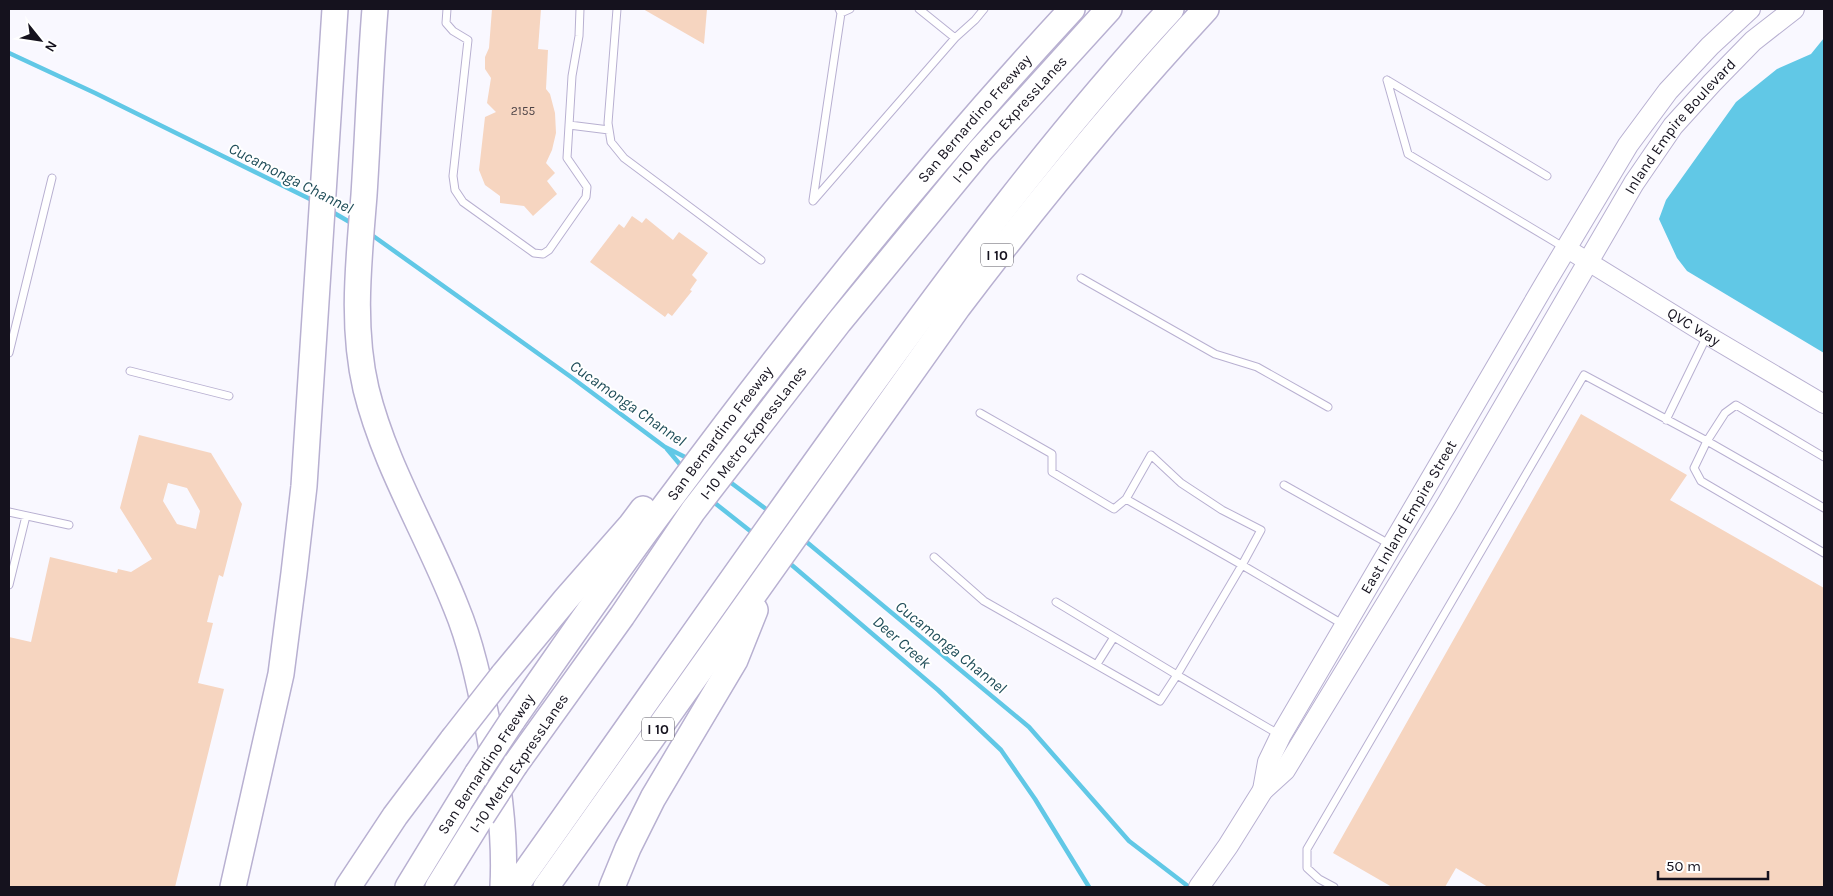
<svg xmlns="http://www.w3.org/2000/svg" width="1833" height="896" viewBox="0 0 1833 896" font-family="Karla,sans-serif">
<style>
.water{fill:#61c8e6}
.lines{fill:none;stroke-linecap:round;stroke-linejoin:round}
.stream{stroke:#61c8e6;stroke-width:4.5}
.building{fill:#f6d5c0;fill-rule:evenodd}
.service-casing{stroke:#b8b0d1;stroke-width:9}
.tertiary-casing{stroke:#b8b0d1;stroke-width:20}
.secondary-casing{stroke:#b8b0d1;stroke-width:22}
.motorway-casing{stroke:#b8b0d1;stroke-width:28}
.service{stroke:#fff;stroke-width:7}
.tertiary{stroke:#fff;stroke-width:18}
.secondary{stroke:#fff;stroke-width:20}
.motorway{stroke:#fff;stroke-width:25}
.motorway-bridge-casing{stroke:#b8b0d1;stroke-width:28;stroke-linecap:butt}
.motorway-bridge{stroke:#fff;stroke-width:25}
.labels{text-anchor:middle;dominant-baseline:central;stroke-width:4;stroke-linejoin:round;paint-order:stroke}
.number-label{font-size:12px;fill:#4d4346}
.shield{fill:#fff;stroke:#5b5962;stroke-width:1}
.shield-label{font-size:14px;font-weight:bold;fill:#15121e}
.street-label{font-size:15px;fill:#15121e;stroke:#fff}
.water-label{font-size:16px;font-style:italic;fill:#1f4d59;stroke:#fff}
</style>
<rect width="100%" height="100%" fill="#f9f8ff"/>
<!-- water -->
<path class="water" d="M1824 38V353L1687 271 1677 258 1659 219 1666 200 1736 102 1777 69 1811 54Z"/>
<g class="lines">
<!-- stream -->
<path class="stream" d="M9 53 95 93 314 201
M329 210 353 224
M369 233 571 377 665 447 691 460
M667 449 683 468
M726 479 770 512
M711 500 754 534
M803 539 1029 727 1129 841 1189 887
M787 561 938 690 1001 750 1035 799 1089 887"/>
</g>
<!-- building -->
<path class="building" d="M492 9H541L538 49 548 50 546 89 550 94 555 113 556 133 552 150 546 163 555 173 547 181 557 194 533 216 524 206 500 203V196L485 185 479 170 485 117 496 112 487 103 491 78 485 69V57L489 48Z
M643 9H707L704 44Z
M632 216 642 223 646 218 673 240 679 232 708 253 692 275 697 280 690 290 692 291 672 316 668 313 665 317 590 262 619 224 624 228Z
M1581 414 1687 475 1670 500 1824 588V887H1488L1456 868 1445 887H1392L1333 853Z
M139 435 211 453 242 504 223 577 219 575 207 622 213 623 198 683 224 689 175 887H9V637L31 642 50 557 117 573 118 569 131 572 152 559 120 508ZM168 483 187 488 200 511 196 529 177 524 163 501Z"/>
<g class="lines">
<defs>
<path id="service" d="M447 9 446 23 453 31 468 40 453 176 455 190 463 202 534 253 543 254 549 250 586 197 587 187 567 158 572 76 579 36 580 9
M617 9 608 123 611 142 624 158 761 260
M839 9 841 13 850 9
M919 9 955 38
M1387 80 1408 154 1565 248
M1387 80 1547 176
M569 125 609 130
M813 200 841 13
M813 201 955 38 975 20 984 9
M1081 278 1215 354 1257 367 1328 407
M9 353 52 178
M130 371 229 396
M980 413 1052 454V472L1114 509 1126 499 1151 455 1181 483 1222 510 1261 530 1242 565 1126 499
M1666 420 1707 336
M1284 485 1391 545
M1824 508 1707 441 1694 468 1701 481 1824 553
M9 512 69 525
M934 557 984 601 1160 701 1177 675 1056 602
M9 585 26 516
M1097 664 1114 637
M1280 735 1177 675 1242 565 1344 625
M1334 887 1319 879 1307 868V849L1584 375 1707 441 1725 413 1736 405 1824 457"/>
<g id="tertiary">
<path id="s1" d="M1566 248 1707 335 1824 404"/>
</g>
<g id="secondary">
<path id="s2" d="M1263 790 1268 762 1281 735 1546 282 1628 145 1668 91 1710 46 1750 9"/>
<path id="s3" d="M1199 887 1228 846 1263 790 1285 770 1447 504 1634 183 1673 126 1712 83 1753 41 1794 9"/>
</g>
<g id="motorway">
<path d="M375 9C370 71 368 133 364 195 359 259 351 325 366 389 385 466 427 533 456 607 471 643 479 682 487 721 497 776 506 831 503 887"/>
<path d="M503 675 566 599 631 525 643 509"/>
<path id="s4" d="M512 721C566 644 619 566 676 491 800 324 931 161 1072 9"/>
<path id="s5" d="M515 765 622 616 693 511 839 322 979 152 1109 9"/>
<path d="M233 887 281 674 294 573 304 486 335 9"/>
<path d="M348 887 395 816 453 739"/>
<path d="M408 887 477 774"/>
<path d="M438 887 482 816"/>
<path d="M515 887C629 727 741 565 856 406 955 269 1057 133 1171 9"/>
<path d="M546 887 958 307C1036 204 1118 104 1206 9"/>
<path d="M612 887 628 848 653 798 735 660 755 610"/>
</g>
</defs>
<!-- service casing -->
<use href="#service" class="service-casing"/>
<!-- tertiary casing -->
<use href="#tertiary" class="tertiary-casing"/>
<!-- secondary casing -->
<use href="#secondary" class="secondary-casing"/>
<!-- motorway casing -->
<use href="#motorway" class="motorway-casing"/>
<!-- service -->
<use href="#service" class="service"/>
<!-- tertiary -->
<use href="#tertiary" class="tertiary"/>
<!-- secondary -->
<use href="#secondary" class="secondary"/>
<!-- motorway -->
<use href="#motorway" class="motorway"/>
<defs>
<path id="motorway-bridge" d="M453 739 503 675
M477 774 512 721
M482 816 515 765"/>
</defs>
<!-- motorway-bridge casing -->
<use href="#motorway-bridge" class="motorway-bridge-casing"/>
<!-- motorway-bridge -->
<use href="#motorway-bridge" class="motorway-bridge"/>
</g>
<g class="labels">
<!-- number labels -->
<g class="number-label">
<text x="523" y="111">2155</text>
</g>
<!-- shield labels -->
<g class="shield">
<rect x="981" y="243.5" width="32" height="23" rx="4"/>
<rect x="642" y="717.5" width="32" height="23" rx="4"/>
</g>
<g class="shield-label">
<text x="997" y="255">I 10</text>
<text x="658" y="729">I 10</text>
</g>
<!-- street labels -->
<g class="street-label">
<text stroke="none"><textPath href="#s4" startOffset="760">San Bernardino Freeway</textPath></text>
<text stroke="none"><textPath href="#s5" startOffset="814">I-10 Metro ExpressLanes</textPath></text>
<text stroke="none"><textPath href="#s3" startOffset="902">Inland Empire Boulevard</textPath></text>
<text stroke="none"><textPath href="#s1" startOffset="150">QVC Way</textPath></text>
<text stroke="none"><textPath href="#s4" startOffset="355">San Bernardino Freeway</textPath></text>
<text stroke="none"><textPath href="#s5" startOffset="409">I-10 Metro ExpressLanes</textPath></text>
<text stroke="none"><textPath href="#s2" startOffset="311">East Inland Empire Street</textPath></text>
<text transform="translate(519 763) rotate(-56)">I-10 Metro ExpressLanes</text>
<text transform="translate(486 764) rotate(-57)">San Bernardino Freeway</text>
</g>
<!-- water labels -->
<g class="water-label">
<text transform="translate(291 178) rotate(27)">Cucamonga Channel</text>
<text transform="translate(628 403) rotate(35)">Cucamonga Channel</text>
<text transform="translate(902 642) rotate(41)">Deer Creek</text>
<text transform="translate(951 647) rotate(39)">Cucamonga Channel</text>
</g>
</g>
<!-- border -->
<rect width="1833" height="896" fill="none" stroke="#15121e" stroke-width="20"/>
<!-- north arrow -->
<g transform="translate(40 40) rotate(120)" stroke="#ffffff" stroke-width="4" paint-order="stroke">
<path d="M0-4L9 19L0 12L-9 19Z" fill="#15121e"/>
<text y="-8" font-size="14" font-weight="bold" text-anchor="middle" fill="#15121e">N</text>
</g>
<!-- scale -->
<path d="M1658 871v8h110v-8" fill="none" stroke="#15121e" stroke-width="2.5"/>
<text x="1666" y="871" font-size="15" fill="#15121e" stroke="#ffffff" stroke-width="4" paint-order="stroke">50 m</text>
</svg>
